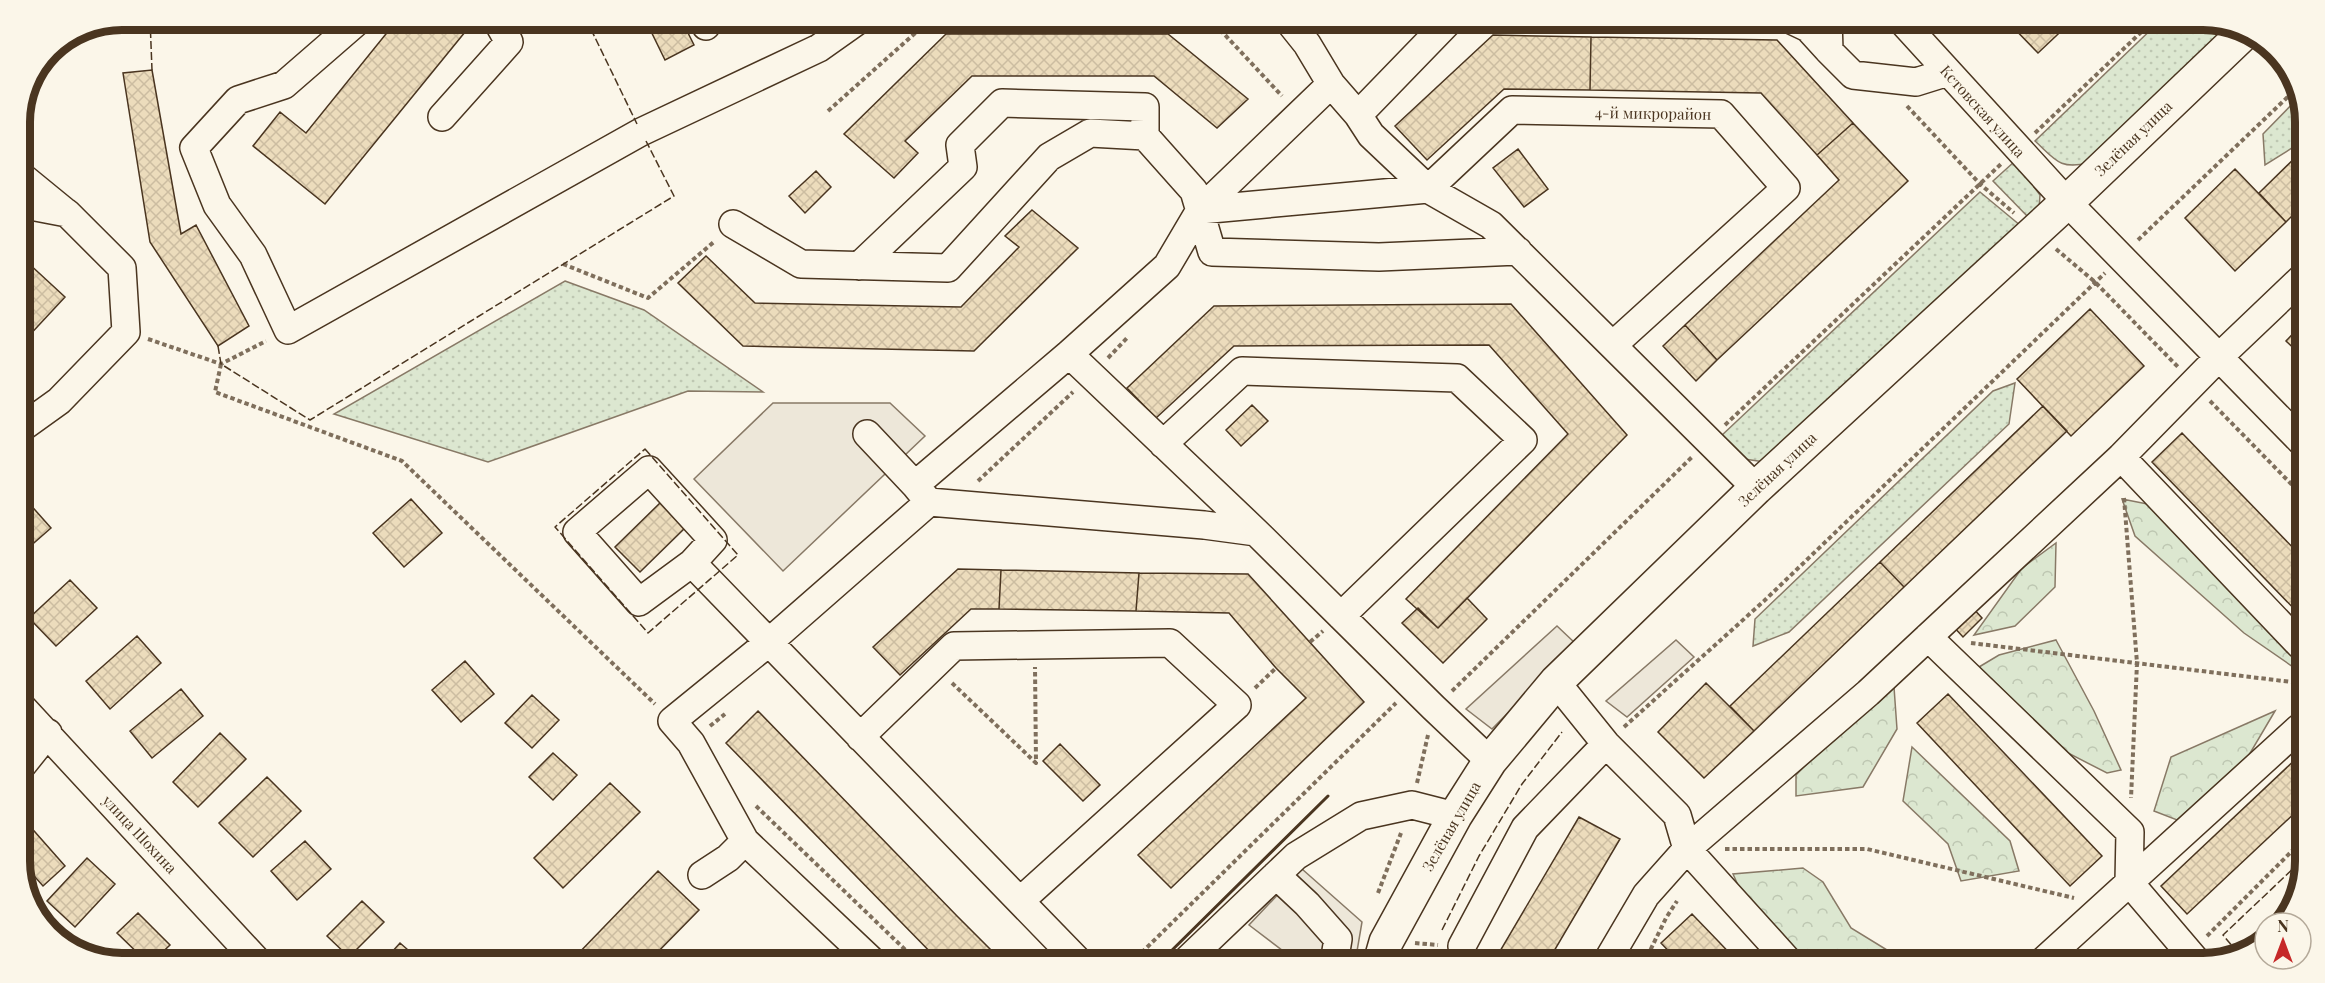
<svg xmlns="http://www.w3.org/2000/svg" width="2325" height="983" viewBox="0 0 2325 983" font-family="'Playfair Display',serif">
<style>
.grass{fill:url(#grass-dots);stroke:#887966;stroke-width:1.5}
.forest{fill:url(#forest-crowns);stroke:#887966;stroke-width:1.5}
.parking{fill:#ede7d9;stroke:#887966;stroke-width:1.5}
.building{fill:url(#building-cross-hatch);stroke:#4a3520;stroke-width:1.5}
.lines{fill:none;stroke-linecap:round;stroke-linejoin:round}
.minor-casing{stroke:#4a3520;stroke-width:30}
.major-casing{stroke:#4a3520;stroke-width:36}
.path{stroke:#7f6f5c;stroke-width:4;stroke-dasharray:4.5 3;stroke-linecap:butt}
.minor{stroke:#fbf6e9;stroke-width:27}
.major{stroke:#fbf6e9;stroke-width:33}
.fence{stroke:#4a3520;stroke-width:1.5;stroke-dasharray:8 3;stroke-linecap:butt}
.wall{stroke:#4a3520;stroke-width:3}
.labels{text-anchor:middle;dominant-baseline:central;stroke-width:4.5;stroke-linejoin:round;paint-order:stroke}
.street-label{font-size:15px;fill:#4a3520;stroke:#fbf6e9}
.rim{fill:none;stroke:#4a3520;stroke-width:8}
</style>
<defs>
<pattern id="grass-dots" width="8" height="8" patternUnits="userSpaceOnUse" patternTransform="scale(1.5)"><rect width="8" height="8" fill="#dce7d0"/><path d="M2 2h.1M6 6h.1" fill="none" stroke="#bec7b2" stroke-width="1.8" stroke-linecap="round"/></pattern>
<pattern id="forest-crowns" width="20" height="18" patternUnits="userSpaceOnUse" patternTransform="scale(1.5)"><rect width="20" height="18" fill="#dce7d0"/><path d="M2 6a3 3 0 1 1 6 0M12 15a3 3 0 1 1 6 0" fill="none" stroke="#bec7b2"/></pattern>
<pattern id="building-cross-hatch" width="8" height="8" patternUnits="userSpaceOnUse" patternTransform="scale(1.5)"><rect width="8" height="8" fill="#ecdcbc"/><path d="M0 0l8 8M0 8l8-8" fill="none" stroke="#ccbda1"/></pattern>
</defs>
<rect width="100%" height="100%" fill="#fbf6e9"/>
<!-- grass -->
<path class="grass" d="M2161 20H2203L2232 25 2088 163C2059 170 2055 159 2035 141Z
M2299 97 2305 116V136L2292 148 2265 165 2263 134Z
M2015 161 2040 195 2039 209 2029 218 1993 181Z
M1980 192 2021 226 1765 462 1737 458 1720 437Z
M565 281 644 310 763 392 688 391 488 462 334 414Z
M2015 383 2009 424 1789 632 1753 646 1755 619 1993 391Z"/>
<!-- forest -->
<path class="forest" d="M2122 499 2188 512 2274 601 2296 669 2244 633 2135 536Z
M2056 543 2055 587 2015 626 1974 635 2022 568Z
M2056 640 2094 711 2121 770 2107 773 2068 753 1979 667 1999 655Z
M1870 678 1894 687 1897 729 1863 787 1796 796V775L1826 744Z
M2275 711 2249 755 2177 820 2154 811 2171 757Z
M1912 747 2010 841 2019 871 1961 881 1948 844 1903 801Z
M1803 868 1823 882 1851 928 1887 950V963H1788L1770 957 1733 874Z"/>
<!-- parking -->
<path class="parking" d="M773 403H890L925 436 783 571 694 479Z
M1557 626 1576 644 1492 729 1466 709Z
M1676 640 1694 657 1627 717 1606 701Z
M1302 869 1362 922 1355 963H1299L1249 925Z"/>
<!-- building -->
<path class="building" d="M398 19H450L465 32 325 204 253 146 280 112 306 133Z
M645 19H681L694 45 665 60Z
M2005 19H2074L2038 53Z
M946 34H1168L1248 99 1217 128 1154 76H972L905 141 918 153 894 178 844 134Z
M1493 35 1591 37 1590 90 1504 89 1427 160 1395 126Z
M1591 37 1777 40 1853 123 1817 155 1761 93 1590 90Z
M152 70 181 234 196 225 249 326 218 346 150 242 123 73Z
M1853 123 1908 181 1717 360 1685 325 1839 180 1817 155Z
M2305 148 2304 204 2286 222 2259 193Z
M1518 149 1548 189 1524 207 1493 168Z
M2235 169 2286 222 2235 271 2185 218Z
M816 171 831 187 805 213 789 196Z
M1032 210 1078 248 974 351 743 346 678 283 706 256 755 303 961 307 1019 247 1005 236Z
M26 261 65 297 26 339 20 333V268Z
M1511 304 1627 435 1438 628 1406 599 1568 434 1489 345 1234 346 1156 418 1127 388 1214 306Z
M2090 309 2144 366 2071 436 2017 379Z
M2303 323V357L2286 341Z
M1685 325 1717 360 1696 381 1663 346Z
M1252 405 1268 421 1241 446 1226 430Z
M2043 406 2067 431 1904 587 1880 562Z
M2182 433 2301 556V616L2152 462Z
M20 493 51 528 20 555Z
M411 499 442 533 404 567 373 533Z
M661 502 686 527 640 572 615 547Z
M1880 562 1904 587 1754 731 1730 706Z
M958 569 1001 570 999 609H971L900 675 873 647Z
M1001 570 1139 573 1136 611 999 609Z
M1139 573 1248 574 1364 702 1171 888 1138 855 1306 698 1276 668 1229 613 1136 611Z
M70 580 97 608 56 646 29 618Z
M1467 598 1487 619 1443 663 1402 623 1418 608 1438 628Z
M1971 606 1982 618 1963 637 1952 625Z
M137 636 161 663 110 709 86 681Z
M465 661 494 694 461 722 432 690Z
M1706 683 1754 731 1704 778 1658 732Z
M181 689 203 716 152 758 130 731Z
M1948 694 2102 856 2070 886 1917 723Z
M532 695 559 720 532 748 505 723Z
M758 711 957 916 1004 963H941L726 743Z
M220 733 246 759 198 807 173 782Z
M1060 744 1100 785 1083 801 1043 761Z
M553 753 577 775 553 800 529 777Z
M2299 756V809L2187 914 2161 886Z
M267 777 301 811 253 857 219 823Z
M610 783 640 812 563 888 534 858Z
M20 815 65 866 43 886 20 860Z
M1579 817 1620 839 1547 963H1493Z
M305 841 331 869 297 900 271 871Z
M87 858 115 884 75 927 47 901Z
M658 871 699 910 647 963H579L574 958Z
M362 901 384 922 349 957 327 936Z
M138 913 170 945 151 963H148L117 933Z
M1692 914 1719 942 1739 963H1680L1661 943Z
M400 943 423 963H382Z
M2083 950 2096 963H2069Z
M1222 955 1231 963H1213Z"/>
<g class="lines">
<defs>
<path id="minor" d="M360 19 284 85 238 100 194 148 217 205 253 255 288 330 641 132 819 48 860 19
M703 19 706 26
M1287 19 1307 44 1331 84
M1451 19 1358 115 1371 135 1428 189 1491 225 1756 488
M1789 19 1808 28 1829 51
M1828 19 1829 51 1853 75 1916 82 1948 72
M1900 19 2067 202 2302 442
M442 117 509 42 496 19
M20 175 64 211
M20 204 67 213 122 268 126 332 59 401 20 429
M1200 210 1428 189 1512 110 1721 114 1786 188 1613 345
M733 224 801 264 948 268 1049 157 1090 133 1145 136 1194 191 1212 252 1379 257 1518 251
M859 266 963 167 960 145 1002 103 1145 107V136
M1069 354 1256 532 1434 708 1490 761
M867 434 915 485 1069 354 1167 266 1200 210 1331 84 1358 115
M1163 444 1242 371 1457 378 1523 440 1341 616
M2121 457 2300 645
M929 502 1204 525 1256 532
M692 563 639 602 577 532 649 470 713 540 692 563 1080 963
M1928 637 2130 832 2129 882 2198 963
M1556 682 1606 744 1677 815 1687 849 1790 963
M20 705 259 963
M860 737 954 646 1170 643 1237 705 1020 901
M20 768 48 733
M702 875 728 858 745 841
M1276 875 1307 904 1338 939 1334 963
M1462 946 1525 828 1606 744
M874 963 745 841 691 743 672 721 768 643 929 502 915 485
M1184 963 1296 856 1361 816 1412 805 1455 816
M1606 963 1646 895 1687 849 1868 693 1928 637 2121 457 2219 357 2304 276
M2041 963 2299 728"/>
<path id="major" d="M1380 963 1386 942 1455 816 1490 761 1556 682 1756 488 2067 202 2246 31"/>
</defs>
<!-- minor casing -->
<use href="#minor" class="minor-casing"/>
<!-- major casing -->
<use href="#major" class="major-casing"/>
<!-- path -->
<path class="path" d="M1164 19 1212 21 1282 96
M1907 106 1980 184 2014 213
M828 111 931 19
M2035 133 2155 19
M2138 240 2296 89
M2056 249 2095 282 2178 367
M563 264 648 298 715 241
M148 339 221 364 266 341
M1108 358 1128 337
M221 364 215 392 402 461 655 704
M2210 401 2302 495
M1725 425 2001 164
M978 481 1073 392
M2124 498 2137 663 2131 798
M1310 642 1323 631
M1971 643 2300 683
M952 683 1036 763 1035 667
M1255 688 1276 668
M1452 691 1692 457
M710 726 725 714
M1624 727 1764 601 2105 273
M1417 783 1428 735
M756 806 919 963
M1725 849H1867L2074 898
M1378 893 1401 833
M2207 936 2298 845
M1415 943 1438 945
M1131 963 1396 703
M1644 963 1666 918 1677 901"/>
<!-- minor -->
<use href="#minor" class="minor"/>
<!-- major -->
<use href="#major" class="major"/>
<!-- fence -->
<path class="fence" d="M150 19 152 70
M586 19 637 124
M218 346 221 364 310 420 674 196 646 141
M645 449 738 555 648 633 555 527Z
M1442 930 1479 856 1522 784 1562 732
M2238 953 2223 935 2298 864
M1426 963 1428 958"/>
<!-- wall -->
<path class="wall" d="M1159 963 1328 796"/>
</g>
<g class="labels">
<!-- street labels -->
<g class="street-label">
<text transform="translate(1983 111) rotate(48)">Кстовская улица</text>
<text transform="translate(1653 113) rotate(1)">4-й микрорайон</text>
<text transform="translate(2133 138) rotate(-44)">Зелёная улица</text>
<text transform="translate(1777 469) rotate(-43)">Зелёная улица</text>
<text transform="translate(1451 826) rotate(-60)">Зелёная улица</text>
<text transform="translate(140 834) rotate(47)">улица Шохина</text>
</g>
</g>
<!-- crop -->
<path d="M0 0H2325V983H0ZM122 30H2203A92 92 0 0 1 2295 122V861A92 92 0 0 1 2203 953H122A92 92 0 0 1 30 861V122A92 92 0 0 1 122 30Z" fill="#fbf6e9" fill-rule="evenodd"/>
<path class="rim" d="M122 30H2203A92 92 0 0 1 2295 122V861A92 92 0 0 1 2203 953H122A92 92 0 0 1 30 861V122A92 92 0 0 1 122 30Z"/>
<!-- north arrow -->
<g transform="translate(2283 941)"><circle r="28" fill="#fbf6e9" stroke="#b4a999" stroke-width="1.5"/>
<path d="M0-4.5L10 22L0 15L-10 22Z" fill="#c62828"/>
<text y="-9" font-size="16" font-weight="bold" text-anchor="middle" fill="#4a3520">N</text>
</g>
</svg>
